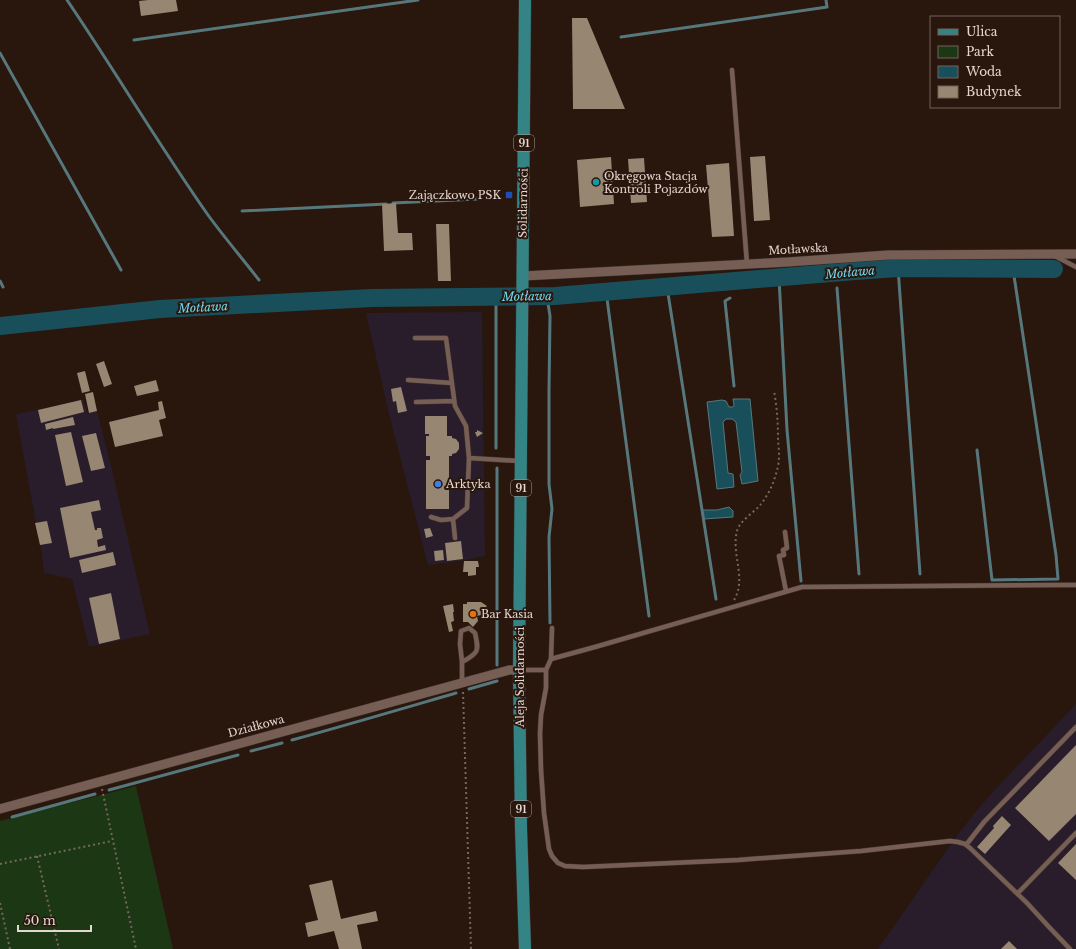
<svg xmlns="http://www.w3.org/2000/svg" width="1076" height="949" viewBox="0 0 1076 949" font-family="'Libre Baskerville',serif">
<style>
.industrial{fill:#291d2b}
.green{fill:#1c3713}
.water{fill:#194f5a;stroke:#56787d}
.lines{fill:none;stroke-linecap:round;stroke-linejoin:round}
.stream{stroke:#56787d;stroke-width:3}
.river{stroke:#194f5a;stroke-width:18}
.building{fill:#968672}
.service-casing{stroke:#3f312e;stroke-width:5.5}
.minor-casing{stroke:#3f312e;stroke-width:10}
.primary-casing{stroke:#3f312e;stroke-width:13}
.path{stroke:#786760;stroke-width:2;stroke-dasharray:2 3;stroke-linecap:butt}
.service{stroke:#765e54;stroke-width:4.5}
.minor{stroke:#765e54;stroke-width:9}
.primary{stroke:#348385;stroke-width:12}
.culture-dot{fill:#0f9aa8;stroke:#29160d;stroke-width:1.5}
.transit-dot{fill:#1a4fb4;stroke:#29160d;stroke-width:1.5}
.shop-dot{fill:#3f7fe0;stroke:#29160d;stroke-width:1.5}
.food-dot{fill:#e8710a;stroke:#29160d;stroke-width:1.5}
.labels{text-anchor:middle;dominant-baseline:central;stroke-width:4;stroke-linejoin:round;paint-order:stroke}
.shield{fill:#29160d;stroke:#ac9c96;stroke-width:1}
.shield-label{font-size:10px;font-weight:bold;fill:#e4d6d0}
.poi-label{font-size:11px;fill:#e4d6d0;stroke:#29160d;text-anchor:start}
.street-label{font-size:11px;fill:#e4d6d0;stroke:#29160d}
.water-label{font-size:12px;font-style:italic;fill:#6fd9f1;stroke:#29160d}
</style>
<rect width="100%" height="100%" fill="#29160d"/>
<!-- industrial -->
<path class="industrial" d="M482 312 485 556 460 561 428 565 389 414 366 313Z
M83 399 87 413 97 411 112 470 150 634 89 647 72 579 44 573 41 547 36 523 16 414 37 410Z
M1076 704V949H878L956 837 973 815 990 795Z"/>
<!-- green -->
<path class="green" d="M136 786 173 949H0V821Z"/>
<!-- water -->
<path class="water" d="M733 399H750L758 481 742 484 740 475 742 472 736 422 732 419H726L723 422 728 473 733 474 734 487 717 489 707 402 722 400 726 401 729 407H733L734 405Z
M729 507 733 511V517L704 519 702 510H717Z"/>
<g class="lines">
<!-- stream -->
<path class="stream" d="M67 0C115 71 159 145 208 215 224 237 242 258 259 280
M621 37 827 7 826 0
M134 40 418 0
M0 53 121 270
M393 203 478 199
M242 211 386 204
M898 268 920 574
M779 278 787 430 801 581
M0 281 3 287
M667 287 716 599
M837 288 859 574
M606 291 649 616
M496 297V448
M547 297 550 316 549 391V484L552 509 549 537 550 623
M730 298 725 301 734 386
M977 450 992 580 1058 579 1056 555 1045 482 1013 269
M497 468V665
M469 689 497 681
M292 740C347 725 401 709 456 693
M251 751 282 743
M109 790 238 755
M12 817 95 794"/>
<!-- river -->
<path class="river" d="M0 326 160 309 372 298 555 296 855 271 898 268 1054 269"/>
</g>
<!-- building -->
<path class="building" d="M148 0H176L178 11 141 16 139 1Z
M572 18H587L625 109H573Z
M765 156 770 220 754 221 750 157Z
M611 157 614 204 580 207 577 160Z
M644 158 647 202 631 203 628 159Z
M729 163 734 236 712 237 706 165Z
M396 203 398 233H412L413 250 384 251 382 204Z
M436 224H449L451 281H438Z
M104 361 112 384 104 387 96 364Z
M85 371 90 391 82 393 77 373Z
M156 380 159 391 137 396 134 386Z
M401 387 407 411 398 413 396 401 393 402 391 389Z
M93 392 97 411 89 413 85 394Z
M81 400 84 412 41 423 38 410Z
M162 401 166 418 159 420 163 436 115 447 109 422 159 410 158 402Z
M425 416H447V436H452V438L456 439 459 443V449L456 453 452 454V456H449V509H426V460H430V456H426V436H429V434H425Z
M73 417 75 425 53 429V428L46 430 45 424Z
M477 430 483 433 477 437 475 432H477Z
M71 432 83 482 66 486 55 435Z
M96 433 105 468 91 471 82 436Z
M99 500 101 510 91 512 95 530H97V528H101L103 538 97 540 98 547 105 545 106 550 70 558 60 508Z
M47 521 52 543 40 545 35 523Z
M430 528 433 536 426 538 424 529Z
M461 541 463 559 447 561 445 543Z
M443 550 444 560 435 561 434 551Z
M113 552 116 565 82 573 79 560Z
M464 561H478L479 567H476V575L468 576V572H463Z
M111 593 120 639 99 644 89 598Z
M467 602H481L487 606 482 611V613L481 615 477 616 478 621 473 627 468 622H463V604H467Z
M453 604 454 612H453L454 621 451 622 453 631 449 632 443 606Z
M1076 745V814L1049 841 1015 808Z
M1002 816 1011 825 985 854 977 847 994 828 993 826Z
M1076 844V880L1058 863Z
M332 880 341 919 376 911 378 921 357 925 362 949H339L334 931 308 937 305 923 318 920 309 885Z
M1009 941 1017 949H1001Z"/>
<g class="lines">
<defs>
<path id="service" d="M732 70 747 264
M1055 256 1076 267
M415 338H446L455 406 466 426 469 458 467 508 453 519 455 538
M408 380 452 383
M416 402 454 401
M469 458 519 461
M431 517 441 520 453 519
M785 532 787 548 783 550 784 555 779 556 786 591
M551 659 595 647 802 587 1056 585H1076
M462 662 460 644 461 631 469 628 475 633C479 651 479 653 462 662V682
M521 670H546V688L541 715 540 734 541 770 544 813 549 849 552 856 558 863 565 866 583 867 738 860 861 851 950 841 958 842 965 844 970 848 1027 903 1049 927 1070 949
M546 670 551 659 552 628
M966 845 984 822 1076 727
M1018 893 1076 833"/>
<path id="minor" d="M523 276 788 262 888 255 1076 254
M0 809 509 670H519"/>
<path id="primary" d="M525 0 519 670 521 828 525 949"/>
</defs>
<!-- service casing -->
<use href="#service" class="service-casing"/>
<!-- minor casing -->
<use href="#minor" class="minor-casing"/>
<!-- primary casing -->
<use href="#primary" class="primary-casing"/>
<!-- path -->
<path class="path" d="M734 600C747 579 731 554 737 531 740 520 755 512 761 504 769 494 774 482 777 470 780 461 779 450 778 440 778 423 777 407 774 391
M463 692 471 949
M102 789 136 949
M37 856 59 949
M0 864 112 841
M0 903 10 949"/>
<!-- service -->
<use href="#service" class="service"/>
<!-- minor -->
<use href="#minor" class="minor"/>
<!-- primary -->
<use href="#primary" class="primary"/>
</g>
<!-- markers -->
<circle class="culture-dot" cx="596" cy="182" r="4"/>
<rect class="transit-dot" x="505" y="191" width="8" height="8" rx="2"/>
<circle class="shop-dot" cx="438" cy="484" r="4"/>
<circle class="food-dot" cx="473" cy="614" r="4"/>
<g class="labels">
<!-- shield labels -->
<g class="shield">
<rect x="514" y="135" width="20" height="16" rx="3"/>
<rect x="511" y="480" width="20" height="16" rx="3"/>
<rect x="511" y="801" width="20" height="16" rx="3"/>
</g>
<g class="shield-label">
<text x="524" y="143">91</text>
<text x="521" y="488">91</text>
<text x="521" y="809">91</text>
</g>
<!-- poi labels -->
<g class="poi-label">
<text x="604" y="176">Okręgowa Stacja<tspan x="604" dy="13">Kontroli Pojazdów</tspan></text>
<text x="501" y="195" text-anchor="end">Zajączkowo PSK</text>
<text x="446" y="484">Arktyka</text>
<text x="481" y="614">Bar Kasia</text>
</g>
<!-- street labels -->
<g class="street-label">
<text transform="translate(523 203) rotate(-89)">Solidarności</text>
<text transform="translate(798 249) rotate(-3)">Motławska</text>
<text transform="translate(520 677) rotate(-90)">Aleja Solidarności</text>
<text transform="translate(256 726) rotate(-15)">Działkowa</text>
</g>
<!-- water labels -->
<g class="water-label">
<text transform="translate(850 272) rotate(-5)">Motława</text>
<text transform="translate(527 296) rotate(-1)">Motława</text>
<text transform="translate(203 307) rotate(-3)">Motława</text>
</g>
</g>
<!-- legend -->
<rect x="930" y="16" width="130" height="92" fill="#29160d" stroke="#74635b"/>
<rect x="938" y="29" width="20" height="6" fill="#348385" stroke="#74635b"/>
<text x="966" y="36" font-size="12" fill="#e4d6d0">Ulica</text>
<rect x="938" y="46" width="20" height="12" fill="#1c3713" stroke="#74635b"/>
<text x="966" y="56" font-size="12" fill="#e4d6d0">Park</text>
<rect x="938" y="66" width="20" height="12" fill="#194f5a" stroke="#74635b"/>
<text x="966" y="76" font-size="12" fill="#e4d6d0">Woda</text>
<rect x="938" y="86" width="20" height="12" fill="#968672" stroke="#74635b"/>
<text x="966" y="96" font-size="12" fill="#e4d6d0">Budynek</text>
<!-- scale -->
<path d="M18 925v6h73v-6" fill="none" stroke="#e4d6d0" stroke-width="2"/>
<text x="24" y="925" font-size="12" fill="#e4d6d0" stroke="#29160d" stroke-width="3" paint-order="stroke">50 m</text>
</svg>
